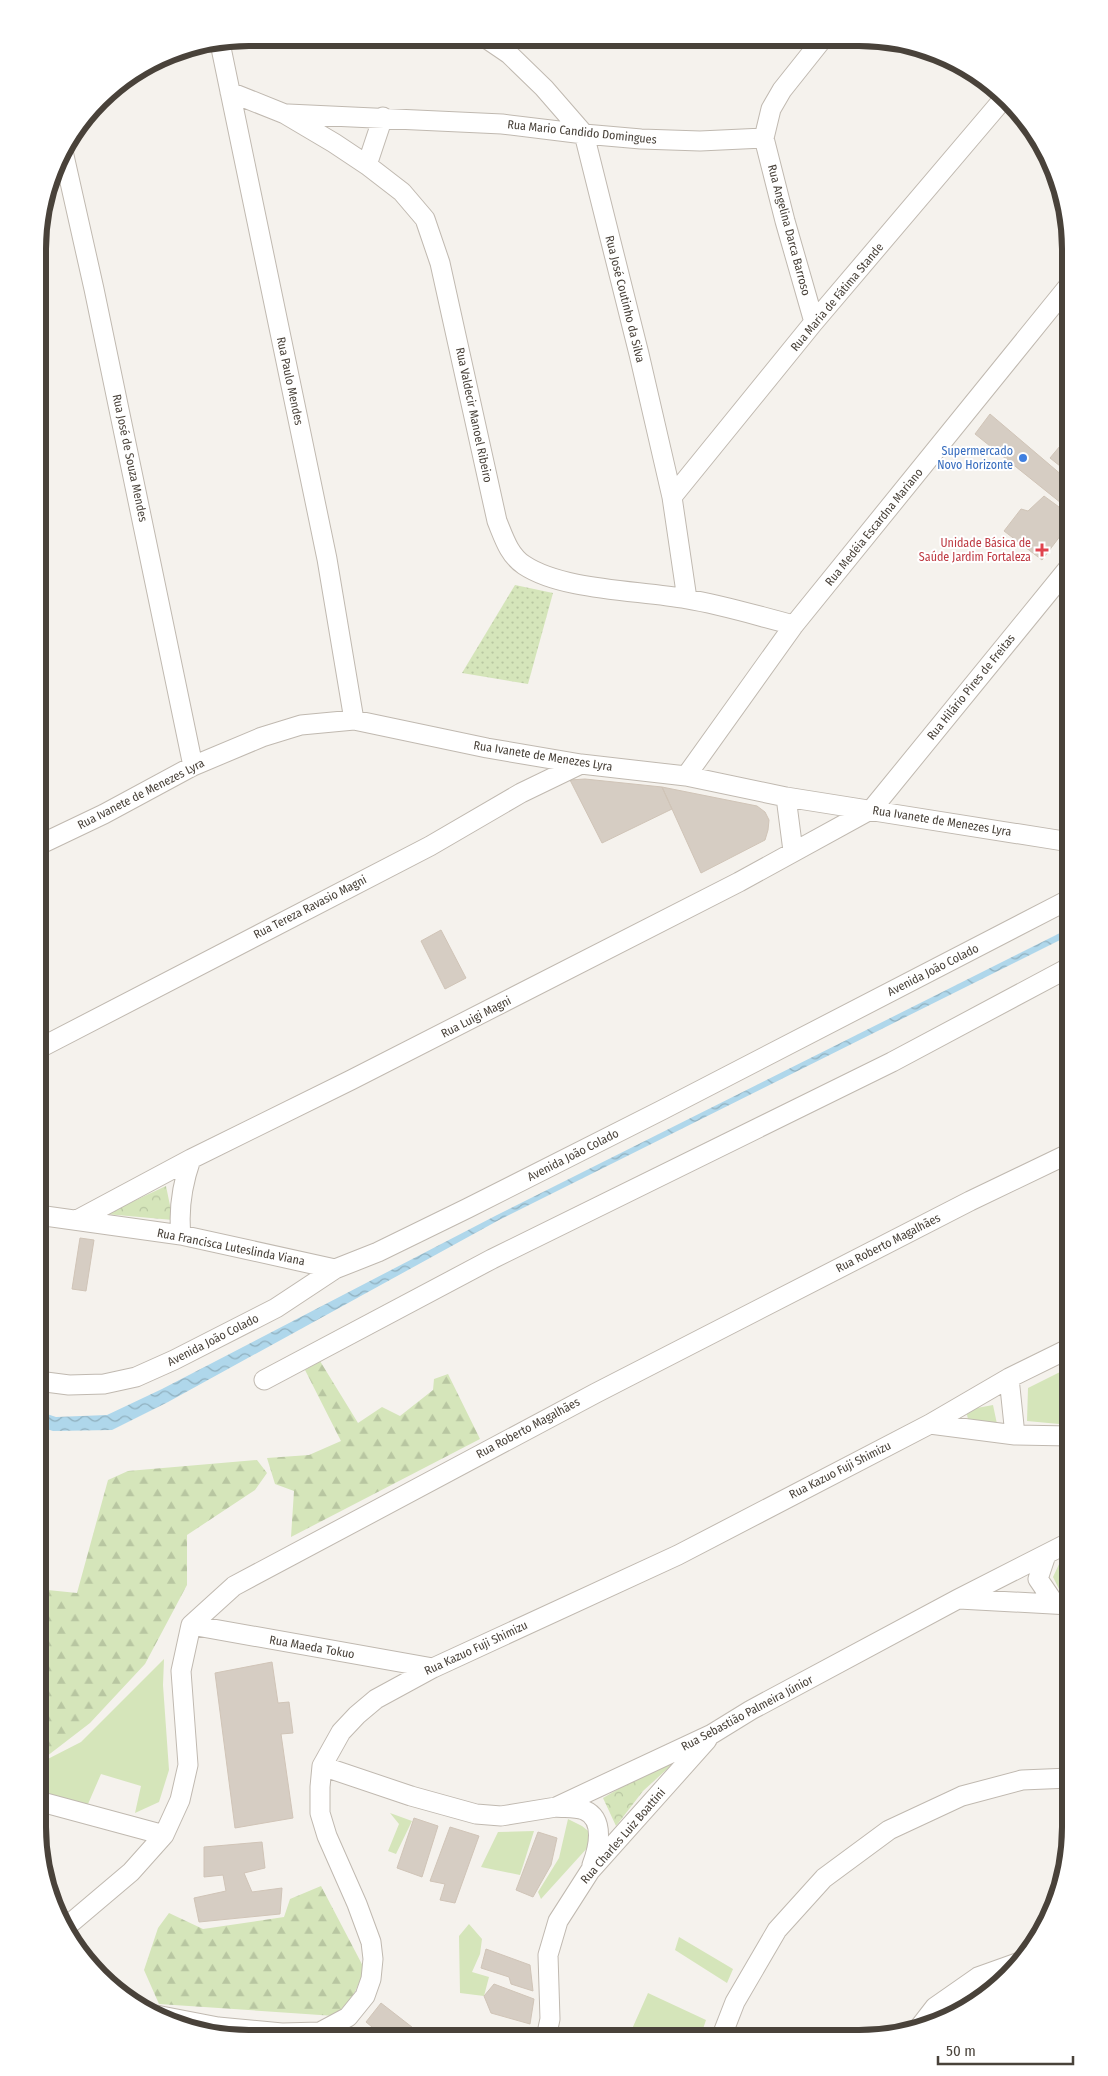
<svg xmlns="http://www.w3.org/2000/svg" width="1108" height="2076" viewBox="0 0 1108 2076" font-family="'Fira Sans Condensed',sans-serif">
<style>
.grass{fill:#d5e5ba}
.forest{fill:url(#forest-firs)}
.park{fill:url(#park-crowns)}
.garden{fill:url(#garden-dots)}
.water{fill:url(#water-waves)}
.building{fill:#d6cdc3;stroke:#d0c4b7}
.lines{fill:none;stroke-linecap:round;stroke-linejoin:round}
.minor-casing{stroke:#c0b9b0;stroke-width:21}
.minor{stroke:#fff;stroke-width:19}
.shop-dot{fill:#3f7fe0;stroke:#fff;stroke-width:2}
.health-dot{fill:#e0444e;stroke:#fff;stroke-width:2}
.labels{text-anchor:middle;dominant-baseline:central;stroke-width:4;stroke-linejoin:round;paint-order:stroke}
.street-label{font-size:12px;fill:#49423a;stroke:#fff}
.shop-label{font-size:12px;fill:#366cbe;stroke:#fff;text-anchor:end}
.health-label{font-size:12px;fill:#be3a42;stroke:#fff;text-anchor:end}
.rim{fill:none;stroke:#49423a;stroke-width:6}
</style>
<defs>
<pattern id="forest-firs" width="22" height="20" patternUnits="userSpaceOnUse" patternTransform="scale(1.25)"><rect width="22" height="20" fill="#d5e5ba"/><path d="M5 1l3.5 6h-7zM16 11l3.5 6h-7z" fill="#b8c6a1"/></pattern>
<pattern id="park-crowns" width="20" height="18" patternUnits="userSpaceOnUse" patternTransform="scale(1.25)"><rect width="20" height="18" fill="#d5e5ba"/><path d="M2 6a3 3 0 1 1 6 0M12 15a3 3 0 1 1 6 0" fill="none" stroke="#b8c6a1"/></pattern>
<pattern id="garden-dots" width="8" height="8" patternUnits="userSpaceOnUse" patternTransform="scale(1.25)"><rect width="8" height="8" fill="#d5e5ba"/><path d="M2 2h.1M6 6h.1" fill="none" stroke="#b8c6a1" stroke-width="1.8" stroke-linecap="round"/></pattern>
<pattern id="water-waves" width="16" height="10" patternUnits="userSpaceOnUse" patternTransform="scale(1.25)"><rect width="16" height="10" fill="#afd7eb"/><path d="M0 5q4-4 8 0t8 0" fill="none" stroke="#90b0bf"/></pattern>
</defs>
<rect width="100%" height="100%" fill="#f5f2ed"/>
<!-- grass -->
<path class="grass" d="M1070 1367V1425L1027 1421 1028 1388Z
M993 1405 997 1424H969L966 1410Z
M1070 1557V1605H1067L1053 1577 1060 1562Z
M164 1659 163 1685 169 1770 159 1802 135 1813 141 1786 101 1774 88 1804 42 1795 38 1764 81 1742Z
M390 1813 412 1821 396 1854 388 1851 399 1824Z
M568 1819 582 1826 592 1834 589 1846 541 1899 538 1892 559 1858Z
M534 1831 520 1875 481 1867 498 1832Z
M469 1924 482 1939 480 1954 472 1972 489 1977 484 1996 460 1993 459 1936Z
M679 1937 733 1969 727 1983 675 1950Z
M648 1993 706 2020 700 2038H628Z"/>
<!-- forest -->
<path class="forest" d="M320 1361 358 1423 382 1407 400 1416 433 1390 434 1379 448 1374 480 1439 291 1537 294 1491 275 1484 267 1458 309 1455 341 1441 305 1370Z
M257 1460 267 1473 255 1490 187 1535V1585L145 1664 90 1723 38 1763V1589L77 1593 108 1480 128 1471Z
M321 1886 365 1970 353 1996 335 2016 159 2004 144 1970 158 1928 169 1913 203 1929 284 1917 290 1899Z"/>
<!-- park -->
<path class="park" d="M166 1186 173 1220 106 1214Z
M673 1757 676 1761 643 1791 616 1826 603 1798Z"/>
<!-- garden -->
<path class="garden" d="M515 585 553 593 528 684 462 673Z"/>
<!-- water -->
<path class="water" d="M1070 928V935L499 1220 168 1402 112 1430 53 1431 38 1426V1411L56 1417 107 1415 162 1389 497 1215Z"/>
<!-- building -->
<path class="building" d="M990 414 1070 482V502L1066 507 975 434Z
M1070 434V474L1050 458Z
M1044 496 1070 515V523L1042 560 1004 531 1021 509 1028 511Z
M585 779 662 787 672 809 602 843 570 780Z
M662 787 757 806 765 812 769 820 768 830 765 840 701 873Z
M441 930 466 978 445 989 421 941Z
M80 1238 94 1240 86 1291 72 1289Z
M272 1662 278 1703 289 1702 293 1733 281 1734 293 1818 235 1828 215 1673Z
M414 1818 438 1826 422 1877 397 1868Z
M450 1827 479 1836 455 1903 440 1900 445 1884 430 1881Z
M538 1832 557 1838 551 1865 533 1897 516 1890Z
M262 1842 265 1868 244 1873 252 1892 282 1888 280 1914 199 1922 194 1898 226 1891 223 1875 204 1877V1847Z
M486 1949 530 1965 533 1991 511 1984 509 1977 481 1968Z
M494 1984 534 1999 530 2024 491 2013 484 1996Z
M381 2003 417 2031 412 2037H384L366 2022Z"/>
<g class="lines">
<defs>
<path id="minor" d="M487 39 509 54 544 88 584 134 639 354 672 497 687 599
M220 43 327 559 354 720
M230 92 285 114 334 143 367 165 402 192 425 219 440 263 497 521C504 538 509 555 524 565 563 591 640 590 687 599 723 605 758 616 794 625
M288 114 502 124 584 134 641 139 700 141 764 138
M63 151 94 289 193 766
M367 165 383 117
M814 322 785 221 764 138 771 109 782 90 821 41
M672 497 814 322 1005 97
M686 776 794 625 1070 284
M786 797 793 851
M39 845 104 814 193 766 262 737 301 725 354 720 487 748 581 764 686 776 786 797 1070 842
M38 1049 430 846 521 793 581 764
M38 1215 181 1235 335 1269
M77 1220 191 1159 351 1080 739 882 872 809 1070 566
M181 1235C178 1208 182 1185 191 1159
M1009 1378 1015 1435 1070 1436
M264 1380 492 1259 892 1062 1070 967
M38 1381 69 1385 104 1384 136 1377 174 1360 276 1308 335 1269 378 1252 468 1208 662 1110 1070 899
M930 1424 1015 1435
M1046 1555 1038 1579 1055 1604
M959 1599 1070 1605
M191 1625 433 1668
M322 1766 411 1796 476 1814 501 1816 556 1807 712 1734 751 1710 958 1599 1070 1542
M38 1801 164 1835
M556 1807C564 1808 576 1807 584 1810 606 1819 598 1849 592 1865
M66 1927 131 1872 164 1835 180 1800 188 1765 181 1671 191 1625 234 1586 596 1393 970 1201 1070 1153
M156 2015 218 2027 282 2033 320 2032 348 2017 365 1996 371 1979 373 1959 371 1942 357 1904 327 1836 320 1813V1787L322 1766 341 1732 357 1715 376 1699 433 1668 678 1555 930 1424 1009 1378 1070 1348
M918 2029 935 2007 978 1977 1020 1962
M546 2038 550 2019 548 1955 558 1921 590 1871 707 1740
M721 2038 735 2002 777 1930 824 1878 889 1830 962 1796 1022 1780 1070 1778"/>
</defs>
<!-- minor casing -->
<use href="#minor" class="minor-casing"/>
<!-- minor -->
<use href="#minor" class="minor"/>
</g>
<!-- markers -->
<circle class="shop-dot" cx="1023" cy="458" r="5"/>
<path class="health-dot" d="M1039.5 542.5h5v5h5v5h-5v5h-5v-5h-5v-5h5z"/>
<g class="labels">
<!-- street labels -->
<g class="street-label">
<text transform="translate(582 132) rotate(6)">Rua Mario Candido Domingues</text>
<text transform="translate(789 230) rotate(75)">Rua Angelina Darca Barroso</text>
<text transform="translate(837 297) rotate(-50)">Rua Maria de Fátima Stande</text>
<text transform="translate(625 299) rotate(76)">Rua José Coutinho da Silva</text>
<text transform="translate(290 381) rotate(78)">Rua Paulo Mendes</text>
<text transform="translate(474 415) rotate(78)">Rua Valdecir Manoel Ribeiro</text>
<text transform="translate(130 458) rotate(78)">Rua José de Souza Mendes</text>
<text transform="translate(874 527) rotate(-51)">Rua Medéia Escardna Mariano</text>
<text transform="translate(971 687) rotate(-51)">Rua Hilário Pires de Freitas</text>
<text transform="translate(543 756) rotate(9)">Rua Ivanete de Menezes Lyra</text>
<text transform="translate(141 794) rotate(-27)">Rua Ivanete de Menezes Lyra</text>
<text transform="translate(942 821) rotate(9)">Rua Ivanete de Menezes Lyra</text>
<text transform="translate(310 907) rotate(-27)">Rua Tereza Ravasio Magni</text>
<text transform="translate(933 970) rotate(-27)">Avenida João Colado</text>
<text transform="translate(476 1017) rotate(-27)">Rua Luigi Magni</text>
<text transform="translate(573 1155) rotate(-27)">Avenida João Colado</text>
<text transform="translate(888 1243) rotate(-27)">Rua Roberto Magalhães</text>
<text transform="translate(231 1247) rotate(11)">Rua Francisca Luteslinda Viana</text>
<text transform="translate(213 1340) rotate(-27)">Avenida João Colado</text>
<text transform="translate(528 1428) rotate(-28)">Rua Roberto Magalhães</text>
<text transform="translate(840 1470) rotate(-27)">Rua Kazuo Fuji Shimizu</text>
<text transform="translate(312 1647) rotate(10)">Rua Maeda Tokuo</text>
<text transform="translate(476 1648) rotate(-25)">Rua Kazuo Fuji Shimizu</text>
<text transform="translate(747 1713) rotate(-28)">Rua Sebastião Palmeira Júnior</text>
<text transform="translate(623 1836) rotate(-49)">Rua Charles Luiz Boattini</text>
</g>
<!-- shop labels -->
<g class="shop-label">
<text x="1013" y="451">Supermercado<tspan x="1013" dy="14">Novo Horizonte</tspan></text>
</g>
<!-- health labels -->
<g class="health-label">
<text x="1031" y="543">Unidade Básica de<tspan x="1031" dy="14">Saúde Jardim Fortaleza</tspan></text>
</g>
</g>
<!-- crop -->
<path d="M0 0H1108V2076H0ZM249 46H859A203 203 0 0 1 1062 249V1827A203 203 0 0 1 859 2030H249A203 203 0 0 1 46 1827V249A203 203 0 0 1 249 46Z" fill="#fff" fill-rule="evenodd"/>
<path class="rim" d="M249 46H859A203 203 0 0 1 1062 249V1827A203 203 0 0 1 859 2030H249A203 203 0 0 1 46 1827V249A203 203 0 0 1 249 46Z"/>
<!-- scale -->
<path d="M938 2056v8h135v-8" fill="none" stroke="#49423a" stroke-width="2.5"/>
<text x="946" y="2056" font-size="15" fill="#49423a" stroke="#ffffff" stroke-width="4" paint-order="stroke">50 m</text>
</svg>
